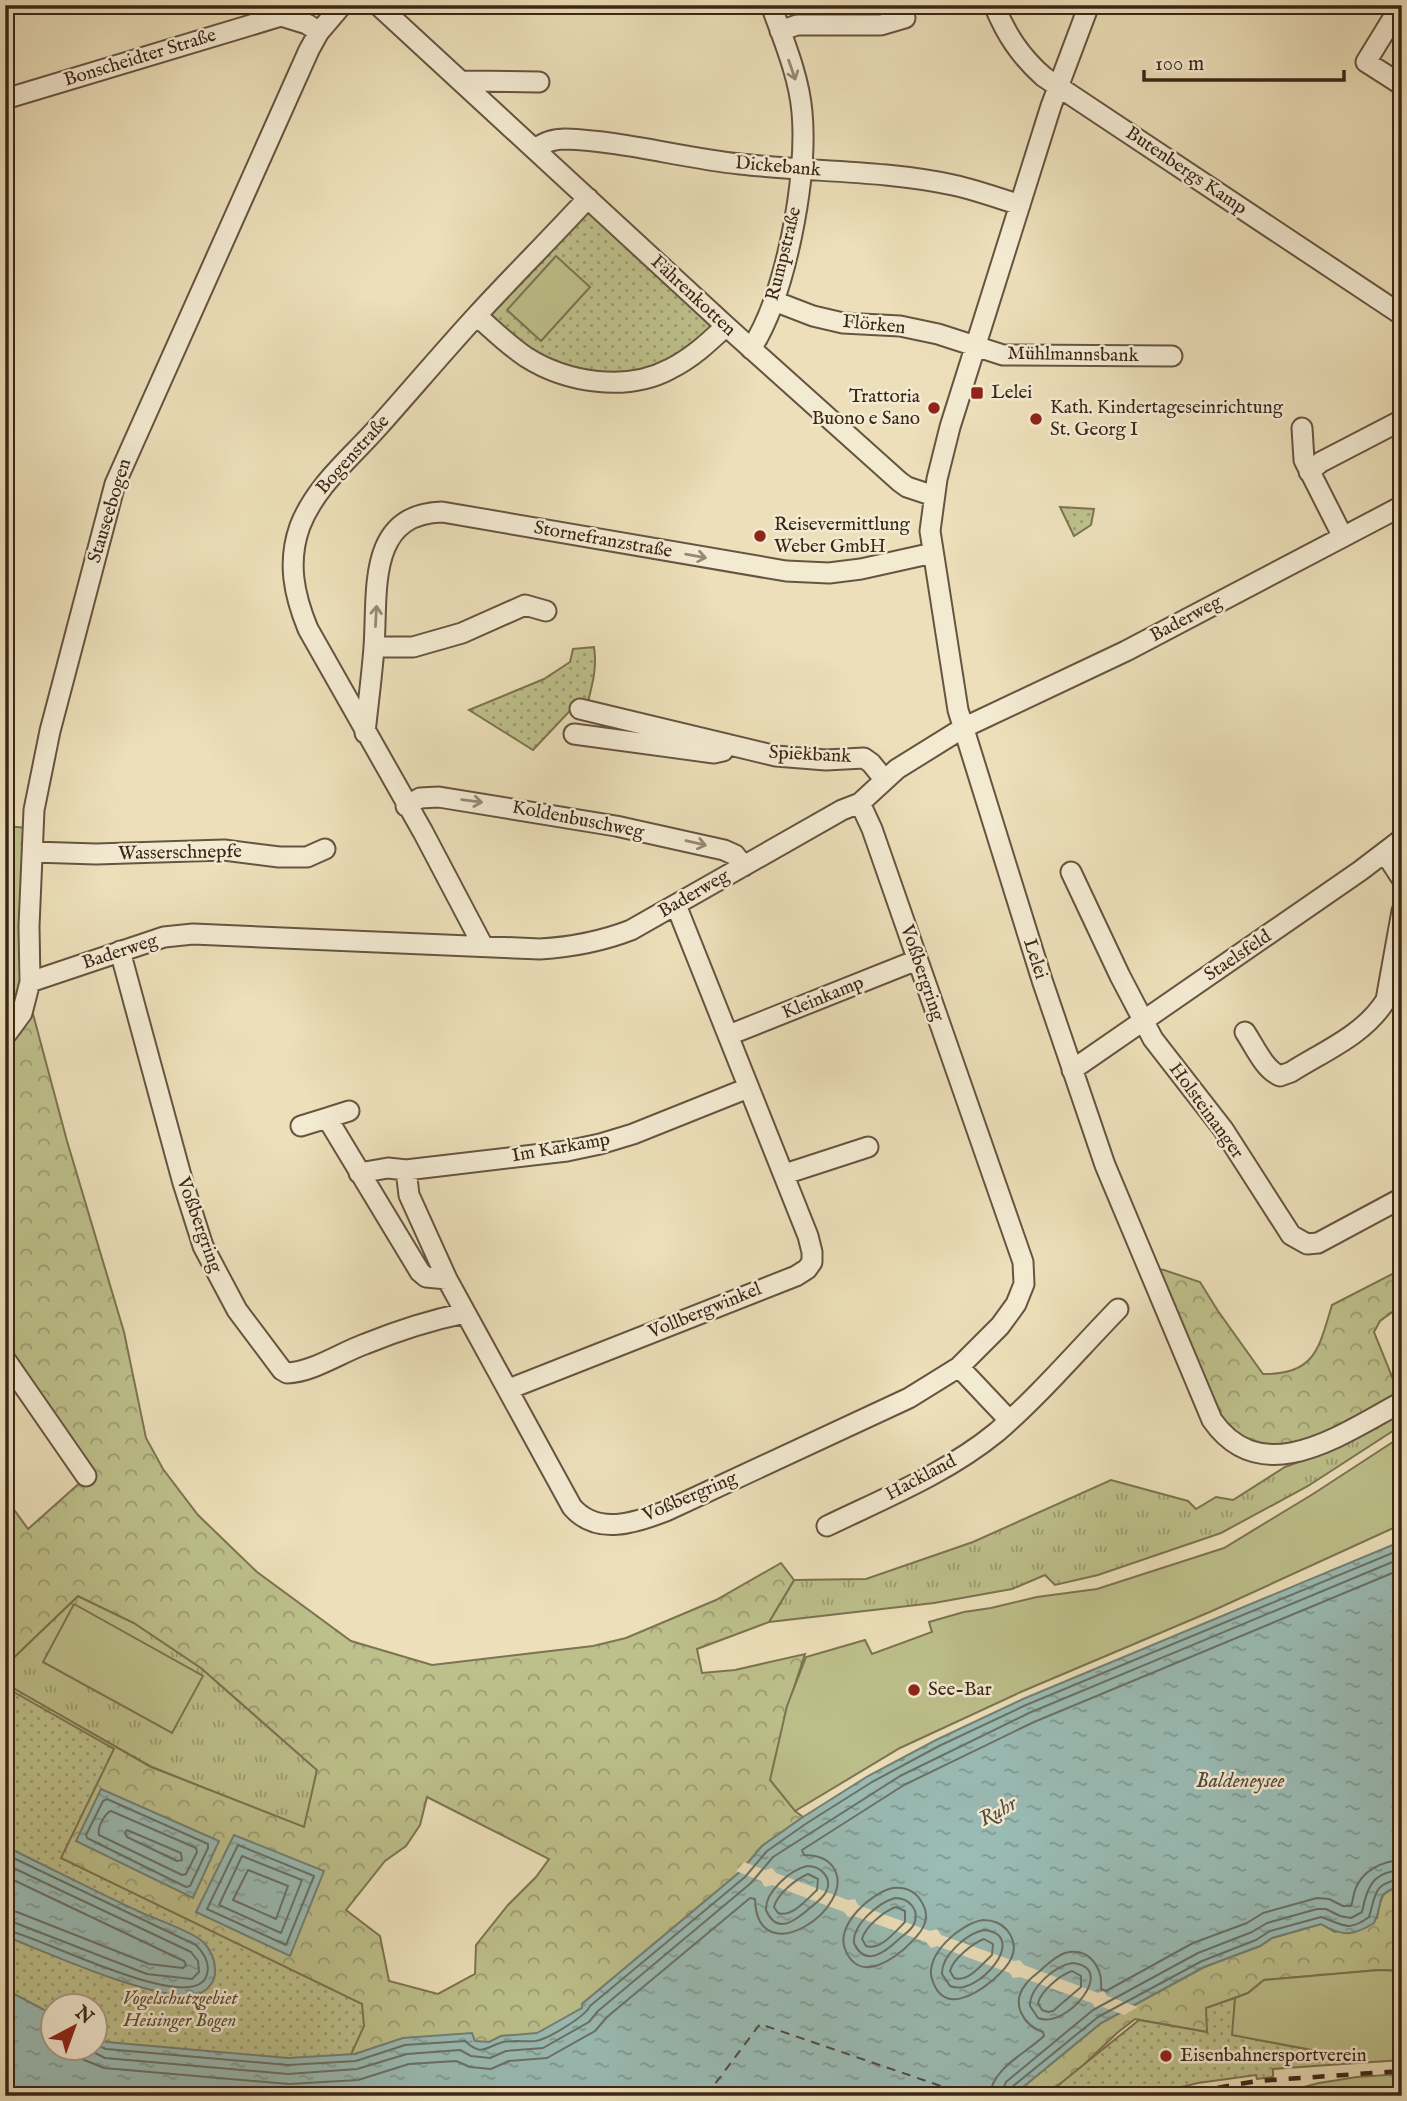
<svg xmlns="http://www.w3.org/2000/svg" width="1407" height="2101" viewBox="0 0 1407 2101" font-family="'IM FELL English',serif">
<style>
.grass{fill:url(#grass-tufts);stroke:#7c7352;stroke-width:2}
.forest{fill:url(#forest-crowns);stroke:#7c7352;stroke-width:2;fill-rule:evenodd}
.park{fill:url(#park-dots);stroke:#7c7352;stroke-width:2;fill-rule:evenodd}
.garden{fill:#bdc08b;stroke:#7c7352;stroke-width:2}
.water{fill:url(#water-ripples);stroke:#748076;stroke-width:2}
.pier{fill:#ecdfb9}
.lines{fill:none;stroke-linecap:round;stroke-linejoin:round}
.shore{stroke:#6a7166;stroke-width:2}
.ferry{stroke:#534c3f;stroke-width:2;stroke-dasharray:9 7;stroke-linecap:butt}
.minor-casing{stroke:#675440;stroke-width:23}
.minor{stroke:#f3ead2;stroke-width:19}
.rail{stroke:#3b2618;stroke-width:4.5;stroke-dasharray:12 12;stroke-linecap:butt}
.oneway{stroke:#978875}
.poi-dot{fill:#8f2418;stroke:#f3ead2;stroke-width:2.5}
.labels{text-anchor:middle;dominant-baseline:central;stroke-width:5;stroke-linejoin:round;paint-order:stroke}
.street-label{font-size:19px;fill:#3b2618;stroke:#f3ead2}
.poi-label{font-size:19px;fill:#3b2618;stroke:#f3ead2;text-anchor:start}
.park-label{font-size:19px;font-style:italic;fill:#5c4c35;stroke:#f3ead2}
.water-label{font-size:21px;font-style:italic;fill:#534c3f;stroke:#f3ead2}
</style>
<defs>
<pattern id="grass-tufts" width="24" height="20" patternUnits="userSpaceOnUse" patternTransform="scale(1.75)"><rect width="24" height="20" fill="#bdc08b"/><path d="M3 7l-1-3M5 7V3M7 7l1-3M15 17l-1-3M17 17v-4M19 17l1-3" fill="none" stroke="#9b9c71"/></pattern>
<pattern id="forest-crowns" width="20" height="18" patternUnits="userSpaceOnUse" patternTransform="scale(1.75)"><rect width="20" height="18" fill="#bdc08b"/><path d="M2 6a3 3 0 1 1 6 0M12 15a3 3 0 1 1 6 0" fill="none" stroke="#9b9c71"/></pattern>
<pattern id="park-dots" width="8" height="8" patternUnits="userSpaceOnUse" patternTransform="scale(1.75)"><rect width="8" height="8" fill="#bdc08b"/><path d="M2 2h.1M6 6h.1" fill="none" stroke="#9b9c71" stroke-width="1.8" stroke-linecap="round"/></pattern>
<pattern id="water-ripples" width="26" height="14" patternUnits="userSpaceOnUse" patternTransform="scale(1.75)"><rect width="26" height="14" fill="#9abcb5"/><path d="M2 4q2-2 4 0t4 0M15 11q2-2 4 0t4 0" fill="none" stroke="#7f9992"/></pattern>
</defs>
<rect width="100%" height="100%" fill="#ecdfb9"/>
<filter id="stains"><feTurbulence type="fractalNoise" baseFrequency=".00286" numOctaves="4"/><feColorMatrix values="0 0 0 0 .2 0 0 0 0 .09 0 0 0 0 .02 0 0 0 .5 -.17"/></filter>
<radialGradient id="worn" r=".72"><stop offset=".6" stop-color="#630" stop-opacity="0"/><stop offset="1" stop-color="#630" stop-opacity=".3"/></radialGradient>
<!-- grass -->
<path class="grass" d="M1402 1411V1425L1308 1486 1221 1533 1098 1575 1055 1585 1045 1575 1012 1589 934 1603 769 1622 794 1580 866 1579 973 1542 1111 1480 1188 1501 1196 1509 1216 1497 1233 1500 1285 1467 1320 1454Z
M78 1596 134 1623 201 1668 317 1770 305 1828 152 1767 14 1689 5 1676V1666Z
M1402 2074V2096H1269L1319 2083 1357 2077Z"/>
<!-- forest -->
<path class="forest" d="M5 826 28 828 26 977 5 1031Z
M26 1011 33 1014 67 1141 124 1332 146 1438 163 1469 198 1515 257 1572 351 1641 432 1665 593 1646 626 1638 716 1600 781 1563 794 1580 769 1622 697 1649 702 1673 735 1670 805 1654 784 1718 795 1811 803 1817 762 1846 741 1871 582 2004V2008L537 2034 501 2036 489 2043 404 2038 355 2054 288 2058 94 2007H52L5 1846V1676L15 1689 151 1767 304 1827 317 1770 201 1668 134 1623 78 1596 5 1666V1497L28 1529 83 1480 5 1356V1043ZM427 1797 549 1859 536 1877 508 1905 476 1945 475 1974 438 1994 389 1981 380 1936 346 1910 385 1861 406 1846 420 1825Z
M1150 1268 1164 1270 1200 1282 1218 1311 1263 1374C1316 1375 1319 1347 1332 1305L1402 1269V1305L1380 1321 1374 1332 1399 1394C1363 1412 1296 1456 1257 1444 1243 1439 1232 1429 1221 1419Z
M1402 1885V1971L1379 1970 1264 1980 1248 1993 1207 2008V2032L1135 2019 1117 2033 1074 2074 1045 2096H1012L1101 2023 1204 1967 1260 1946 1272 1938 1321 1924 1335 1932 1377 1918C1381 1895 1380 1893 1402 1885Z"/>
<!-- park -->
<path class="park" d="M588 198 726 326 698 351 617 381 528 358 477 316Z
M1060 507 1094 509 1091 525 1074 536Z
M594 647C597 667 593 682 588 702L580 700 533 750 469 710 544 679 570 662 573 649Z
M5 1687 114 1749 61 1858 362 2004 364 2026 342 2074 5 2096ZM52 2007H94V2048H52Z
M1235 1998 1233 2035 1312 2050 1343 2064 1273 2069V2077L1257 2079 1256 2075 1198 2083 1144 2096H1045L1139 2020 1207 2032 1206 2008Z"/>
<!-- garden -->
<path class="garden" d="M556 256 590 287 541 341 507 310Z
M1402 1436V1524L1212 1611 1023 1691 900 1748 795 1811 770 1780 787 1706 806 1657 865 1640 872 1654 932 1632 929 1622 964 1612 991 1608 1037 1597 1097 1589 1224 1548 1313 1494Z
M74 1604 203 1676 172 1733 43 1662Z
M1379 1970 1402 1971V2060L1343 2064 1312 2050 1232 2035 1235 1998 1248 1993 1264 1980Z"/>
<!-- water -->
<path class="water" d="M1402 1541V1885C1371 1896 1386 1899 1374 1923 1353 1936 1343 1937 1321 1924L1272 1938 1260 1946 1204 1967 1101 2023 1012 2096H5V1989L52 2014V2048H94L95 2036 107 2042 288 2058 355 2054 403 2038 472 2033 475 2041 489 2042 501 2036 537 2033 582 2008V2004L741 1871 762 1846 803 1817 868 1776 936 1740 1023 1699Z
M101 1789 219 1841 193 1898 76 1841Z
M234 1835 324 1871 290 1956 196 1912Z
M5 1846C50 1868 94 1891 140 1912 155 1919 191 1931 202 1941 210 1948 215 1959 215 1970 216 1980 208 1991 198 1994 162 2005 44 1951 5 1936Z"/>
<!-- pier -->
<path class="pier" d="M744 1862 765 1870 772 1868 776 1873 848 1900 855 1899 858 1905 930 1931 937 1929 941 1935 1014 1961 1020 1960 1024 1965 1098 1993 1104 1991 1107 1996 1138 2007 1124 2015 1103 2007 1096 2009 1092 2003 1020 1977 1013 1978 1010 1973 937 1946 931 1948 926 1942 854 1916 848 1917 844 1912 772 1885 765 1887 761 1881 736 1871Z"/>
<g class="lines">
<!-- shore -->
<path class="shore" d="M107 1799 208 1844V1848L190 1886 186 1887 87 1838 86 1835 103 1801Z
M111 1811 196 1848 197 1852 186 1874 182 1875 99 1835C97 1828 105 1813 111 1811Z
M127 1830 181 1853 182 1860 177 1861 127 1837 125 1833Z
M238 1845 314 1876 286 1945 207 1909Z
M5 1854 196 1945C204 1953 210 1963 207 1974 196 2020 34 1933 5 1930
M242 1856 302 1880 281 1933 219 1905Z
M5 1864 191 1952 198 1961 199 1972 192 1979 147 1974 13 1922 5 1921
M807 1866C821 1866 833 1878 826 1892 823 1898 816 1903 810 1908 796 1920 777 1936 766 1910 765 1892 790 1870 807 1866Z
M248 1870 288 1886 276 1919 233 1900Z
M808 1874 818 1879 817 1890C807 1899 792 1918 778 1913L774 1907C777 1894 796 1879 808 1874Z
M5 1876 184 1961 186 1965 183 1968 149 1964 17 1912 5 1911
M893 1888C905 1887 915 1891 921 1901 935 1922 917 1937 903 1950 885 1965 857 1980 845 1949 835 1925 872 1892 893 1888Z
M895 1898C909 1898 920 1910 914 1924 911 1931 903 1935 898 1940 885 1952 865 1968 854 1943 852 1925 878 1903 895 1898Z
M896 1907 905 1911V1922C895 1932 880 1951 866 1946L862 1939C865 1927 884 1911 896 1907Z
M983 1920C993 1920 1001 1923 1007 1930 1023 1950 1008 1967 993 1980 975 1995 943 2015 932 1979 924 1955 961 1923 983 1920Z
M984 1930C1031 1935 977 1998 950 1986L942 1974C941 1956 967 1933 984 1930Z
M984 1939 993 1944 992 1955C982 1964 968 1983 954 1978L950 1971C953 1959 973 1943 984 1939Z
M1072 1963C1119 1967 1066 2030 1038 2018L1030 2006C1029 1988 1055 1966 1072 1963Z
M1072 1971 1081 1976V1987L1053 2011 1048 2012 1042 2010 1038 2003C1041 1991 1060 1975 1072 1971Z
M94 2044 106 2049 288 2065 356 2061 405 2045 465 2041C482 2057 485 2047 503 2042 514 2040 526 2042 536 2041 548 2039 586 2016 590 2006L745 1877 767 1851 807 1823 872 1782 939 1746 1026 1705 1402 1549
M72 2048 82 2059 104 2068 289 2084 358 2080 409 2064 456 2061 470 2067 491 2069 509 2061 547 2058 595 2031 607 2017 750 1898 755 1899C757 1976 860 1906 833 1867 826 1857 815 1855 804 1855L802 1850 904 1785 1034 1722 1402 1569
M85 2048 105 2058 288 2074 357 2069 407 2054 460 2050 471 2056 490 2058 506 2051 543 2048 589 2022 598 2011 751 1883 773 1857 900 1776 1029 1713 1402 1558
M990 2096C991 2069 1026 2053 1044 2036L1043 2032C1023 2025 1010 2003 1026 1984 1030 1978 1037 1974 1042 1969 1049 1963 1056 1956 1065 1953 1089 1947 1103 1967 1101 1989L1106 1991 1193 1943 1247 1923 1263 1913 1317 1898 1329 1899 1343 1906H1351C1353 1901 1353 1896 1355 1890 1362 1870 1383 1861 1402 1860
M1000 2096 1006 2082 1093 2010 1198 1953 1252 1932 1267 1923 1317 1909H1326L1340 1916 1351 1918 1362 1912C1367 1886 1373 1872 1402 1870
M1009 2096 1012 2087 1098 2017 1202 1961 1256 1940 1270 1931 1321 1917C1343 1924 1347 1933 1369 1917 1376 1894 1373 1883 1402 1879"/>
<!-- ferry -->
<path class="ferry" d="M706 2096 760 2024 970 2096"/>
<defs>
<path id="minor" d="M378 5 726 326 900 482 907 487 934 496
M994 5C1006 34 1020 56 1044 77L1402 315
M1089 5 1051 106 950 427 937 479 930 531 958 710 1042 980 1105 1165 1212 1420C1263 1493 1345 1432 1402 1402
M1401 5 1366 62 1402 85
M780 31 797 25H881L905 18
M463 81 539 82
M5 99 281 16 307 24 319 32 342 5
M536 148C546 142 553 139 565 139 624 141 682 158 740 164 811 172 883 170 953 185 976 190 998 198 1020 205
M774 301 813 316 843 323 900 326 938 334 1003 355 1172 356
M477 316C493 330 508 345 526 357 567 383 627 392 670 369 692 358 708 343 726 326
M751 349C786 295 808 177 802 112 799 76 783 39 771 5
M1302 428 1304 460 1343 537
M1309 472 1321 462 1402 420
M374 647H413L462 633 525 605 546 611
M580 709 776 756 826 760 864 758 871 763 884 779
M365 733C368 704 372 675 374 647 378 593 366 514 442 512L786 571 829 573 861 569 933 553
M574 734 714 753 723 751 727 744
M406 806 420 798 439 797 616 826 724 850 735 855 744 866
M33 852 96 854 224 850 279 857H307L325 849
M1385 853 1402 879
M1071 872 1120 976 1153 1039 1223 1129 1291 1235 1307 1244 1318 1243 1402 1198
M483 946 423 832 308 629C294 595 287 562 300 526 316 485 351 458 379 426 412 389 444 351 478 314 514 275 552 237 588 198
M120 951 183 1183 203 1246 237 1310 282 1370 287 1373C313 1372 340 1353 365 1344 397 1331 431 1320 465 1313
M30 982 29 926 34 810 50 731 115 484 309 50 319 32
M1245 1032C1255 1047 1264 1069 1280 1076L1291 1072C1326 1050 1364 1035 1386 1000L1402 911
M729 1035 917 960
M5 1036 22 1013 30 982 164 937 193 934 540 949C573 947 600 942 631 930L842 810 860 803 897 769 963 728 1126 651 1402 506
M1072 1070 1360 871 1402 839
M748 1088 633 1134 600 1144 567 1151 406 1170 409 1195 447 1279 572 1507C597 1536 635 1523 666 1511L909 1398 959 1367 1000 1326 1016 1304 1024 1284 1023 1262 872 829 860 803
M327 1118 349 1111
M301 1126 327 1118 420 1272 426 1277 447 1279
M359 1173 388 1168 406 1170
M785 1174 868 1147
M5 1359 86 1476
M959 1367 1009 1420
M509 1389 796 1276 807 1269 812 1262V1252L808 1236 676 905
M827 1526C885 1498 947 1473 997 1432 1040 1395 1078 1350 1118 1309"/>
</defs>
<!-- minor casing -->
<use href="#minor" class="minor-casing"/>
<!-- minor -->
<use href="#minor" class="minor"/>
<!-- rail -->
<path class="rail" d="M1170 2096 1257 2081 1402 2071"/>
</g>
<!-- one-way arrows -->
<defs><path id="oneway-shaft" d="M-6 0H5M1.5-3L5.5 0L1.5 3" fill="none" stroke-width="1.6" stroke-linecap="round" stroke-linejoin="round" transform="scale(1.75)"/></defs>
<g class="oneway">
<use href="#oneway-shaft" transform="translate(792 70) rotate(71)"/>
<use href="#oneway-shaft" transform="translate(696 556) rotate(10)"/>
<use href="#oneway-shaft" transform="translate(376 616) rotate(-87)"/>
<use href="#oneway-shaft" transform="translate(472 801) rotate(8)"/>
<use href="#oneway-shaft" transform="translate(696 843) rotate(13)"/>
</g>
<!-- markers -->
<g class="poi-dot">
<rect x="970" y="386" width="14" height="14" rx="3.5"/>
<circle cx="934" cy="408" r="7"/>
<circle cx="1036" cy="419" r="7"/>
<circle cx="760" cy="536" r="7"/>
<circle cx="914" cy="1690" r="7"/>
<circle cx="1166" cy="2056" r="7"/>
</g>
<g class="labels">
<!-- street labels -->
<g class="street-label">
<text transform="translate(140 58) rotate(-17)">Bonscheidter Straße</text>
<text transform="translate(778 167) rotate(5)">Dickebank</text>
<text transform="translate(1186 171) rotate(34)">Butenbergs Kamp</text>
<text transform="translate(784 254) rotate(-76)">Rumpstraße</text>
<text transform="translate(693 296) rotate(43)">Fährenkotten</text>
<text transform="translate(874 325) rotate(6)">Flörken</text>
<text transform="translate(1073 355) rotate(1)">Mühlmannsbank</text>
<text transform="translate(353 455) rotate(-48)">Bogenstraße</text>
<text transform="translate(110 511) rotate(-73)">Stauseebogen</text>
<text transform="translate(603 540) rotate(10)">Stornefranzstraße</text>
<text transform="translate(1186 619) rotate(-28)">Baderweg</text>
<text transform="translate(810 755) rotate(3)">Spiekbank</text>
<text transform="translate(578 820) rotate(11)">Koldenbuschweg</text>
<text transform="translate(180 853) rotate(-1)">Wasserschnepfe</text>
<text transform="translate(694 894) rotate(-30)">Baderweg</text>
<text transform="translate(120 952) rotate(-18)">Baderweg</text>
<text transform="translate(1238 956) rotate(-34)">Staelsfeld</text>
<text transform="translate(1035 959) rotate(72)">Lelei</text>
<text transform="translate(922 973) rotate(71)">Voßbergring</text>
<text transform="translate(823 998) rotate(-22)">Kleinkamp</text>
<text transform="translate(1206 1111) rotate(54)">Holsteinanger</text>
<text transform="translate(561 1148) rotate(-10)">Im Karkamp</text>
<text transform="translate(199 1225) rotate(70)">Voßbergring</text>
<text transform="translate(705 1311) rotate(-22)">Vollbergwinkel</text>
<text transform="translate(921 1478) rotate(-28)">Hackland</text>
<text transform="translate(690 1497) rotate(-23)">Voßbergring</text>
</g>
<!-- poi labels -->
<g class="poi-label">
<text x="991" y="393">Lelei</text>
<text x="920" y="397" text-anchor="end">Trattoria<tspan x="920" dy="22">Buono e Sano</tspan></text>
<text x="1050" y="408">Kath. Kindertageseinrichtung<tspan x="1050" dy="22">St. Georg I</tspan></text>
<text x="774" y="525">Reisevermittlung<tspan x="774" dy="22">Weber GmbH</tspan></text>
<text x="928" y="1690">See-Bar</text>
<text x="1180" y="2056">Eisenbahnersportverein</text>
</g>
<!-- park labels -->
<g class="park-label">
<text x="180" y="1999">Vogelschutzgebiet<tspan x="180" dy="22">Heisinger Bogen</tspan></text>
</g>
<!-- water labels -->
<g class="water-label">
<text x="1240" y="1781">Baldeneysee</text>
<text transform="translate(998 1812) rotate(-29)">Ruhr</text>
</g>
</g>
<!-- margin -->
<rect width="1407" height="2101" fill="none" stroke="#ecdfb9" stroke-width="28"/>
<rect x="7" y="7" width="1393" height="2087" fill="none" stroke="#3b2618" stroke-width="3.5"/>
<rect x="14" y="14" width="1379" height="2073" fill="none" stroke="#3b2618" stroke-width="2"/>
<!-- north arrow -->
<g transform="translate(74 2027) rotate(41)"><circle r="33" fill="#f3ead2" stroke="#a99c88" stroke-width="2"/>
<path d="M0-5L12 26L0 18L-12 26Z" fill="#8f2418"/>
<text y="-10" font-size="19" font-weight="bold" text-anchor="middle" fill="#3b2618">N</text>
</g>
<!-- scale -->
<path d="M1144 70v10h200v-10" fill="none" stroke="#3b2618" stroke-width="3.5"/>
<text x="1155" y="70" font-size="21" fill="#3b2618" stroke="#f3ead2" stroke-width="5" paint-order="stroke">100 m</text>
<rect width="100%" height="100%" filter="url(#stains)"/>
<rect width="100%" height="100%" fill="url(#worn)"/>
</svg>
